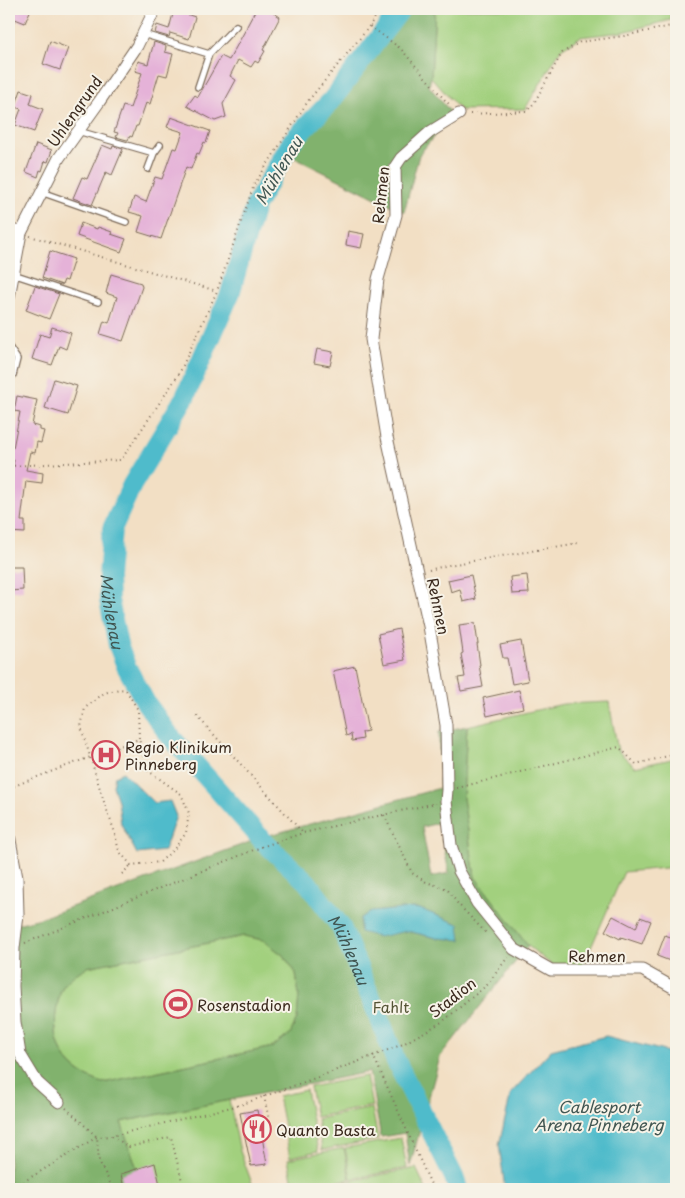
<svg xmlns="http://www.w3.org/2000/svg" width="685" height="1198" viewBox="0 0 685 1198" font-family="'Playpen Sans',sans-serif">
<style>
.green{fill:#a2d07e;stroke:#6e7d4e}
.forest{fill:#81b26d;stroke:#5e6e46;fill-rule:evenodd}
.water{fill:#4fbbcb;stroke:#457274}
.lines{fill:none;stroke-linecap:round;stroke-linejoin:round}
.river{stroke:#4fbbcb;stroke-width:20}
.building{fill:#e5b2d8}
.service-casing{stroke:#7b6958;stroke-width:8}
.minor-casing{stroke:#7b6958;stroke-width:13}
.path{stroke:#7b6958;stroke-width:2;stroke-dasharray:1 4;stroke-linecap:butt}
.service{stroke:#fff;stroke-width:5.5}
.minor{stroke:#fff;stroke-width:11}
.labels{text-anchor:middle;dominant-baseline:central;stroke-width:4;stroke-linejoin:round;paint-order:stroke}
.street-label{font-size:15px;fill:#3b2a1e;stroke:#f7f3e8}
.poi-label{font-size:15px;fill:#3b2a1e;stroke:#f7f3e8;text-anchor:start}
.park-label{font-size:15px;fill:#555436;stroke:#f7f3e8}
.water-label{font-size:16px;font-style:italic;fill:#415652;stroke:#f7f3e8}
</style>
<rect width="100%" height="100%" fill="#f7f3e8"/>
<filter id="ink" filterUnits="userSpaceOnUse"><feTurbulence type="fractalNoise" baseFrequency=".02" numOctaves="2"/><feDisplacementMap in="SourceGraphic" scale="10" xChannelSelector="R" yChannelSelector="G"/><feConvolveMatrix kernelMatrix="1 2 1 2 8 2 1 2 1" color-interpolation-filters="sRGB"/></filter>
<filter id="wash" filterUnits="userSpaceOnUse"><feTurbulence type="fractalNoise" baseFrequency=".0096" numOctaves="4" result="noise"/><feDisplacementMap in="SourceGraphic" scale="20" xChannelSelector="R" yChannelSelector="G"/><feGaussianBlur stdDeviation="1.12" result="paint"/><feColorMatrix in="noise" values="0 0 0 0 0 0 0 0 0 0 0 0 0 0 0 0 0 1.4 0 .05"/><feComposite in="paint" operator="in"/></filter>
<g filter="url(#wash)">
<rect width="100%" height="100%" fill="#f2dfc4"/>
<!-- green -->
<path class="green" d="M435 9H671V20L623 32 580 37 561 49 525 109 460 110 431 77Z
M609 702 618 751 635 767 676 758V867L624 872 583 966 552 965 528 946 475 877 463 798 467 726 563 704Z
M244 936 263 940 283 955 296 973 299 995 297 1019 290 1034 273 1047 103 1083C87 1078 71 1069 63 1054 54 1038 54 1018 58 1001 59 998 60 993 61 990 66 980 77 972 87 967Z
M366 1076 372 1106 316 1117 310 1087Z
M306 1090 318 1151 290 1157 278 1096Z
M229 1100 240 1151 253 1186 263 1189H144L121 1122Z
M372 1108 378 1139 322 1150 317 1119Z
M401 1138 407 1168 351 1179 345 1148Z
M344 1148 350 1179 294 1189 288 1159Z
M416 1168 426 1189H308Z"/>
<!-- forest -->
<path class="forest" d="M407 9H435L431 77 429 86 452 114 419 155 404 212 291 156 335 104Z
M467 726 463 798 475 877 528 946 440 1057 410 1166 405 1133 381 1137 369 1072 121 1122 144 1189H9V926L41 918 266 836 440 788 439 732ZM439 823 449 873 431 877 422 827ZM413 908 420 909 458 924 461 939 437 938 407 931H360V918L371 912ZM244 936 263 940 283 955 296 973 299 995 297 1019 290 1034 273 1047 103 1083C87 1078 71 1069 63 1054 54 1038 54 1018 58 1001 59 998 60 993 61 990 66 980 78 972 87 967Z"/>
<!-- water -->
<path class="water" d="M123 772 154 803 170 801 176 816 164 851 137 854 121 824 118 801 113 786 115 776Z
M413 908 420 909 459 924 461 940 437 938 407 931 379 937 360 932V918L371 912Z
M606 1036 676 1054V1189H505L499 1145 511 1093 551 1050Z"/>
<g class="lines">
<!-- river -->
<path class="river" id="s1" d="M401 9 331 101 292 141 255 206 230 294 185 397 132 485 112 529 108 577 109 600 118 645 126 666 146 703 170 736 264 842 307 882 341 927 379 1017 395 1059 454 1177 458 1189"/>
</g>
<g id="blocks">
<!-- building -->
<path class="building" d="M9 9H31L25 23 15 19 10 35 9 34Z
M256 9H268L280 17 263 50 265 51 258 63 255 61 251 67 238 60 230 76 236 80 223 104 226 117 215 121 187 106 195 95 198 97 221 56 229 60 247 27V26Z
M174 10 195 17 189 39 170 33 169 37 155 33 157 25 169 29Z
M50 41 68 48 60 70 43 64Z
M154 42 166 46 165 52 173 54 167 76 159 74 150 104 146 103 138 126H136L132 137 130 136 128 140H127L116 137 118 133 114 132 123 106 130 108 142 73 135 71 138 61 148 64Z
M21 90 33 94 30 104 43 109 34 132 15 125 21 109 15 107Z
M171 117 210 131 206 143 204 142 199 154 197 153 191 169 186 167 161 239 138 232 143 216 129 212 134 197 146 202 155 177 162 179 173 148 177 149 183 132 167 127Z
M36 144 52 150 48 162 45 161 42 171 40 170 38 177 26 172Z
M102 145 112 149 113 146 123 149 112 175 106 172 92 205 73 198 82 177 87 179Z
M81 223 97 229 98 227 112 232 111 234 126 239 121 252 77 236Z
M348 231 364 234 361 248 346 245Z
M50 251 74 259 67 281 64 280 62 285 42 278Z
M111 274 141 283 142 287 123 341 100 334 104 321 109 323 117 297 106 293Z
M35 286 59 294 49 319 26 310Z
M52 327 71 333 66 349 59 346 52 365 32 359 40 334 49 337Z
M317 349 333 352 330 366 314 363Z
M54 379 77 386 68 415 45 408Z
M17 396 37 400 32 425 40 427V430L44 431 41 443 37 442 35 453 30 452 26 470 43 473 42 483 26 481 21 521H25V533L9 532V502L11 486 9 485V475L11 476 14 460 9 459V447L13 448 20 412 14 411Z
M9 567H22L23 590 9 591Z
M471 575 476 599 463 602 460 589 451 592 448 580Z
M527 575 529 593 512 594 510 577Z
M475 623 478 644H477L480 665H479L483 687 461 691 458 678 465 677 461 654 463 653 459 625Z
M399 629 405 660 384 664 378 634Z
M521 641 528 681 512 684 507 658H503L500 645Z
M355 666 368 731 362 732 363 739 352 741 351 734 346 736 333 671Z
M519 690 523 708 487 716 483 698Z
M613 916 636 928 640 917 651 921 642 944 621 937 620 939 605 931Z
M665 935 676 939V945L670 961 657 956Z
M257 1110 267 1164 251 1166 240 1113Z
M155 1163 161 1189H144L143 1186 130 1189H124L121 1174Z"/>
</g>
</g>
<g filter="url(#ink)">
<use href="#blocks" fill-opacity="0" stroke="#7b6958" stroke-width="1"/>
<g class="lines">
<defs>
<path id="service" d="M143 34 209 54 236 26
M198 87 209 54
M78 131 154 153 160 145
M148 169 154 153
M41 192 126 222
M13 274 98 302
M9 347 17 359 13 375"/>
<path id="minor" d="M459 114 430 132 401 158 395 167 396 215 378 279 371 339 387 437 429 626 446 725 447 790 446 801 451 845 459 871 477 903 514 949 551 970H642L676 989
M9 229 21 233
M9 297 21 233 59 158 99 102 137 46 155 9
M9 835 17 878 18 915 14 948 13 986 15 1022 20 1054 37 1082 59 1102"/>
</defs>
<!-- service casing -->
<use href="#service" class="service-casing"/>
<!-- minor casing -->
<use href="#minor" class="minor-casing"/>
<!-- path -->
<path class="path" d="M370 26 401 49 444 99 451 106
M470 114 527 111 534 103 562 53 580 42 624 36 676 25
M30 236 217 291
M9 389 11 382
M9 466 121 460 179 374 217 291 254 185 308 101 365 32 381 9
M429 570 449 565 578 543
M197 716 303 833
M9 788C52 771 96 755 139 739L138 710 126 690 119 689 104 693 85 708 81 727 104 802 114 830 119 851 131 865 160 862 174 849 186 833 189 813 181 794 147 770 139 739
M457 788 619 747 636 764 676 754
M384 815 412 873 426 882 447 889 458 904 486 933
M122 874 131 865
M25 943 261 847 303 833 436 803
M373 1055 433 1189
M264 1096 270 1125 265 1127
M66 1108 97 1137 99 1161 113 1189
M112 1136 129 1147 171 1137 184 1189
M16 1189 28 1179 97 1137 112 1136 140 1129 240 1105 321 1076 401 1045 442 1022 487 985 508 957"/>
<!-- service -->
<use href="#service" class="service"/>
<!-- minor -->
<use href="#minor" class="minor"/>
</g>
</g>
<!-- icons -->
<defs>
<symbol id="hospital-ring" viewBox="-11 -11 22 22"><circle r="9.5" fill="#f7f3e8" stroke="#d1495b" stroke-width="1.5"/><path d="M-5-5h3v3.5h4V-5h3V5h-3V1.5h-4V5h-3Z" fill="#d1495b"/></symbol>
<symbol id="stadium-ring" viewBox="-11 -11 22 22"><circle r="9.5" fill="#f7f3e8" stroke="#d1495b" stroke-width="1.5"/><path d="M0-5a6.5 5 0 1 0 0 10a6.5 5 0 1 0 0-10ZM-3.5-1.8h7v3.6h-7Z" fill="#d1495b"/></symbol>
<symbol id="restaurant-ring" viewBox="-11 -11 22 22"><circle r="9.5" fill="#f7f3e8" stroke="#d1495b" stroke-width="1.5"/><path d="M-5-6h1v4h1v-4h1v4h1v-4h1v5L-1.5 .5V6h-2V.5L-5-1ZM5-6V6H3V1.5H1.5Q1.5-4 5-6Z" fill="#d1495b"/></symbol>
</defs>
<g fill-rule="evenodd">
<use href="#hospital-ring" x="90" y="739" width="32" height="32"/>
<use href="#stadium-ring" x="162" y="988" width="32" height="32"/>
<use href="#restaurant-ring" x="241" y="1113" width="32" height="32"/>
</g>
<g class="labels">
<!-- street labels -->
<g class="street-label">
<text transform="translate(74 111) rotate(-55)">Uhlengrund</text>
<text transform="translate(380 195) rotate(-84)">Rehmen</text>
<text transform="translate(439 606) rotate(78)">Rehmen</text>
<text x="597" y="955">Rehmen</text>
<text transform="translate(452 997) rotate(-38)">Stadion</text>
</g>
<!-- poi labels -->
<g class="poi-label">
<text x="125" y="746">Regio Klinikum<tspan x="125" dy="17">Pinneberg</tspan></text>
<text x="197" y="1004">Rosenstadion</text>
<text x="276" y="1129">Quanto Basta</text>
</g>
<!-- park labels -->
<g class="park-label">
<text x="391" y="1006">Fahlt</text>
</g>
<!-- water labels -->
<g class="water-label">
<text transform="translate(278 170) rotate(-59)">Mühlenau</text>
<text stroke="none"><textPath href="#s1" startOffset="684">Mühlenau</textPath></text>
<text stroke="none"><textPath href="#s1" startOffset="1104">Mühlenau</textPath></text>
<text x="599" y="1106">Cablesport<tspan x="599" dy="18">Arena Pinneberg</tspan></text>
</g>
</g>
<!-- margin -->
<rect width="685" height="1198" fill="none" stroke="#f7f3e8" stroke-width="30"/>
</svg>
